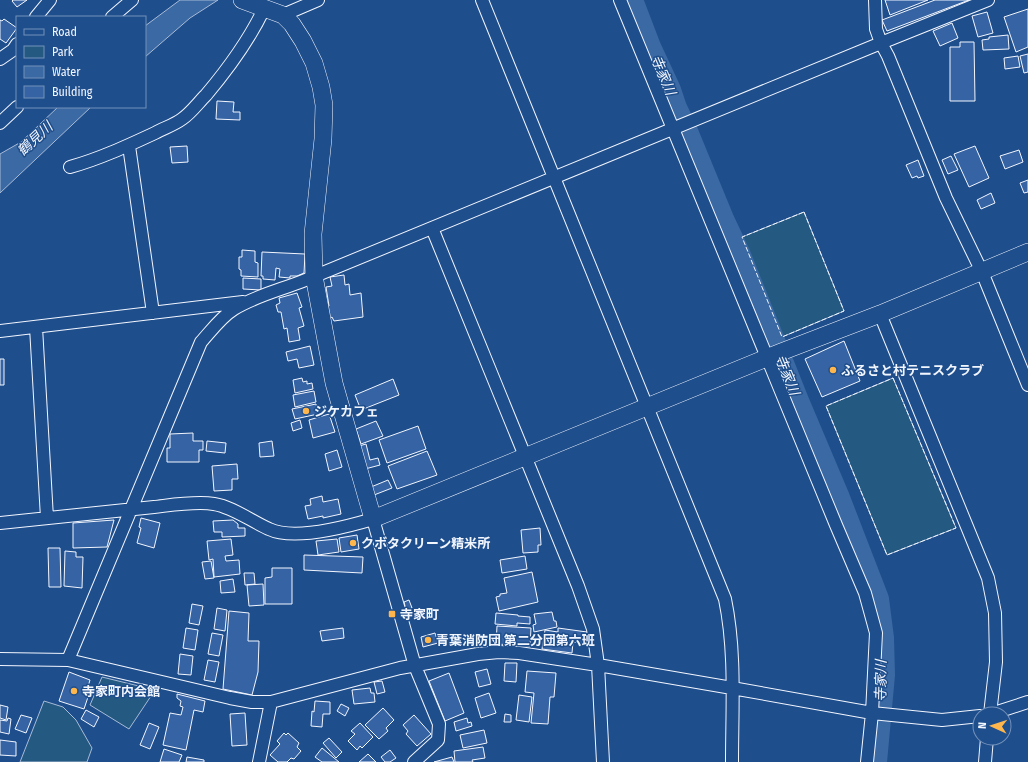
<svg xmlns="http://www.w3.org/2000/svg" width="1028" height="762" viewBox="0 0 1028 762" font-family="'Fira Sans Condensed','Noto Sans JP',sans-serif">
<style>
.green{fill:#245a82;stroke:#a8bbd7}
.water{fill:#3b69a3;stroke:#a8bbd7}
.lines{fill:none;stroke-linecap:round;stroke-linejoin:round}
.river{stroke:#3b69a3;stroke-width:24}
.building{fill:#3563a3;stroke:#f2f6ff}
.street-casing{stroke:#f2f6ff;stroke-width:14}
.secondary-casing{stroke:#f2f6ff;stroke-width:18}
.street{stroke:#1f4e8c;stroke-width:12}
.secondary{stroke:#1f4e8c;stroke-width:17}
.fence{stroke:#f2f6ff;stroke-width:1;stroke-dasharray:5 2;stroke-linecap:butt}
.poi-dot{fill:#ffb74d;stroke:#1f4e8c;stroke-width:1.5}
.labels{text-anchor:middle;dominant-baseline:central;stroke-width:3;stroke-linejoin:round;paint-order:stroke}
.poi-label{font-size:13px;font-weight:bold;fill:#f2f6ff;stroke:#1f4e8c;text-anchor:start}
.water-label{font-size:14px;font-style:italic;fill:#f2f6ff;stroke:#1f4e8c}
</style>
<rect width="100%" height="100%" fill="#1f4e8c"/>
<!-- green -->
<path class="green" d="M804 212 844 311 782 337 742 237Z
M893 378 956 528 887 555 826 406Z
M102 677 155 690 129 729 90 705Z
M44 701 63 707 76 720 92 748 87 762H20Z"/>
<!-- water -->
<path class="water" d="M180 0H218L190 18 145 57V26Z
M58 107H91L0 193V154L21 142Z"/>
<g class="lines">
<!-- river -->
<path class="river" d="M631 0 649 47 669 90 675 108 685 129 722 219 738 253 797 401 838 498 877 599 882 638 883 675 875 762"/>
</g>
<!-- building -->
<path class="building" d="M13 0H27L17 7 12 1Z
M885 0H928L890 15Z
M935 0H969L887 31 882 20Z
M1028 9V47L1016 52 1004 17Z
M987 12 993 33 978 37 972 16Z
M4 19 17 28 6 43 0 39V20L2 21Z
M952 23 958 38 940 46 933 31Z
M1008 35 1009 49 983 50 982 40 989 39V37Z
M960 42H974L975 101H950V47H960Z
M1028 54V72L1024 73 1020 56Z
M1018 56 1020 67 1005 69 1004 58Z
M217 101 234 102 233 112H240V120L216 119Z
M187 146 188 162 172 163 170 147Z
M975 146 989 178 969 187 954 154Z
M1019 150 1023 162 1005 169 1000 156Z
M951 156 958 170 948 174 942 160Z
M918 160 924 176 918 178 917 176 912 178 906 165Z
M1028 180V192L1024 193 1020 183Z
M991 193 995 203 981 209 977 200Z
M242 250 255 251V262L258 263V277L241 276V270L239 269V257H242Z
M262 252 305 254 304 273 297 276H290V278L279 277 280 269 276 268 275 280 263 279V276H261Z
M344 275 345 285 349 284 350 295 361 293 363 317 334 321 332 317 329 319 326 309 329 306 326 287 332 286 330 277Z
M243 278 261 279V290L243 289Z
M297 293 302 307 299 308 304 326 298 328 300 340 289 342 287 328 284 329 281 312H278L276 305 280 303 279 298Z
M844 341 860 381 822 397 805 359Z
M310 346 314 365 299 368 297 359 288 361 286 352Z
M0 359H4V385H0Z
M302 378 303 382 307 381V384L312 383 313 389 295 393 293 380Z
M393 379 399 395 361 410 355 395Z
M314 391 316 402 295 407 293 395Z
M316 404 318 414 295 419 292 409Z
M329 414 335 432 313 438 309 420Z
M300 420 302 428 293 431 291 423Z
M376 421 383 436 361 444 356 429Z
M418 426 426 449 387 463 379 440Z
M193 433V441H203V450H199V462H167V448H170V434Z
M207 441 226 443 225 453 206 451Z
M272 441 274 456 260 457 259 443Z
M366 444 370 460 378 458 380 465 365 469 359 446Z
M337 450 342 467 329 471 325 454Z
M427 451 437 475 397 489 388 466Z
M237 464 238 479H232V490L214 491 212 466Z
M388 480 392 488 374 495 371 487Z
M322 496 323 502 338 499 341 514 323 518V516L308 519 305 506 311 505 310 499Z
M141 518 160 523 154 548 137 543 141 528 139 527Z
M114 520 107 547 73 548V523Z
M233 520 238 524V528H245V536L222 537V532H214L213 521Z
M540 528 541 545H538V552L523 553 521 530Z
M357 535 359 549 341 552 339 538Z
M231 539 233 555 225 556 226 561 239 560 240 574 214 577 213 559 209 560 207 541Z
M337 539 339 552 318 555 316 541Z
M48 548H60L61 587H49Z
M65 551 76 552V557H83L82 588 64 586Z
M304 555 363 557 362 573 304 570Z
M525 556 527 569 502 573 500 560Z
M211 561 214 578 205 579 202 562Z
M272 568H292V604H265V578L272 577Z
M532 572 538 602 499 611 496 597 500 596V594L507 593 504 578Z
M244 573H254L255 584 245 585Z
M233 579 235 592 221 593 220 581Z
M263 584 264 605 249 606 247 585Z
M409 600 412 608 406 610 404 602Z
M192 604 203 606 199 625 189 623Z
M217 608 227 610 225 631 214 629Z
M229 611 249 613 248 641H259L258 672 252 695 223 689Z
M552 612 554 621H556L557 627 534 632 533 625 536 624 534 614Z
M496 613 518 615V616L530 617V624L517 623V626L495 624Z
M497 626 531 628 530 646 496 644Z
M186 628 198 630 195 650 183 648Z
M343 628 344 638 322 641 320 631Z
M558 628 587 632 586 644 573 642 572 653 542 649 545 630 558 632Z
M212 633 223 635 219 656 208 654Z
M435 633 438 643 423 647 421 637Z
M180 654 193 656 191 675 178 674Z
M208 660 219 662 215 682 204 680Z
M505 663H517L516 682 504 681Z
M487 669 491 684 479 687 475 672Z
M527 671 556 673 554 697H550L548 724 531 723 534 693 525 692Z
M69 672 90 680 86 693 89 694 84 709 59 701Z
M449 673 464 713 445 721 429 681Z
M382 681 385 692 377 694 374 682Z
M370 688 371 693H374L375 702 354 704 352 690Z
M489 693 496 713 481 718 475 698Z
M177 694 205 701 203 712 194 710 186 750 163 745 170 713 181 715 183 707 180 706 181 701 177 698Z
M519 695 532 697 529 722 516 720Z
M315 701 330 702V714H323L322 727 311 726 312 711 314 712Z
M341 704 349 708 345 716 337 711Z
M0 705 8 707 6 720 0 718Z
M383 708 394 720 386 728 388 731 379 739 365 725Z
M86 710 99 717 94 727 81 719Z
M245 713 247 745 232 746 230 714Z
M505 714 511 715V722H504Z
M21 715 32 718 26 733 15 729Z
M414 715 431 734 417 746 406 734 408 731 403 725Z
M8 718 11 719 9 734 0 732V720L7 721Z
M467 718 468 723 471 722 472 726 456 731 454 722Z
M149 723 159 727 150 749 140 745Z
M360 723 373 737 362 748 360 746 357 750 348 741 355 734 351 731Z
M484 730 487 743 463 748 460 735Z
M284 733 286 735 288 733 299 743 297 747 301 751 294 759 291 758 287 762H278L270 755 280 744 277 741Z
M329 738 342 752 336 758 323 743Z
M0 740 16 742V756L0 755Z
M483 747 485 758 472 760 473 762H455L454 751Z
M322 748 339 762H322L315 757Z
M164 749 182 755 179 762H160Z
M390 750 396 758 390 762H385L381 757Z
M368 754 376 762H359Z
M187 757 204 760V762H186Z
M452 757 454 762H434Z"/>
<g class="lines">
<defs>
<path id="street" d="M482 0 725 599C736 652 732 708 732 762
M620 0 836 525 865 593 876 633 872 713 867 762
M875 0 876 29 881 43 888 56 946 198 982 272 1028 385
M283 15 318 0
M36 17 50 0
M112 17 132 0
M0 59 13 50 17 44
M0 123 17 107
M129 146 153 313
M70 167C99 159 127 146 155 133 164 128 174 125 182 119 191 113 198 103 206 95 228 69 249 40 264 9
M432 228 578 586 593 629 598 665 603 762
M880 314 988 578 995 613 996 662 990 714
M36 327 47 518
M0 331 243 302
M0 523C51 518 102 512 154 507 172 505 196 501 214 504 233 507 251 521 269 529 294 541 346 527 373 519L415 666 439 724 438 740 414 762
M0 659 68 660 230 698 252 702H271L400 668 478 654 499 652 519 653 598 665 732 688 872 713 942 720 980 716
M68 660 201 342C211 331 221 317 234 309 255 296 280 290 303 281L881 43 988 0
M991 714 1028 702
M259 762 271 702
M985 762 987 738"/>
<path id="secondary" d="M242 0 283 15 292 24 303 41 314 63 321 87 324 105 323 139 313 234 314 276 334 383 373 519 781 352 880 314 1028 252"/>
</defs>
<!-- street casing -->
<use href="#street" class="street-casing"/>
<!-- secondary casing -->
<use href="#secondary" class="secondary-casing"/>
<!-- street -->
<use href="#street" class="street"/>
<!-- secondary -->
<use href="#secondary" class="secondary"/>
<!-- fence -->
<path class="fence" d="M804 212 844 311 782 337 742 237Z
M893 378 956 528 887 555 826 406Z"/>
</g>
<!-- markers -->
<g class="poi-dot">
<circle cx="833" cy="370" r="4"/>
<circle cx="306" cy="411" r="4"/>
<circle cx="353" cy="543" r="4"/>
<rect x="388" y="610" width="8" height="8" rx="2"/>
<circle cx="428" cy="640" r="4"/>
<circle cx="74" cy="691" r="4"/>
</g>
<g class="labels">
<!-- poi labels -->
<g class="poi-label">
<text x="841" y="370">ふるさと村テニスクラブ</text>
<text x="314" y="411">ジケカフェ</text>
<text x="361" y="543">クボタクリーン精米所</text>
<text x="400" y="614">寺家町</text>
<text x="436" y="640">青葉消防団 第二分団第六班</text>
<text x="82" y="691">寺家町内会館</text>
</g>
<!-- water labels -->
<g class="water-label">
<text transform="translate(663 75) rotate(67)">寺家川</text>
<text transform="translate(35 139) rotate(-43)">鶴見川</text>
<text transform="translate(787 375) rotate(68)">寺家川</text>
<text transform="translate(881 681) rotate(-89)">寺家川</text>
</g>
</g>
<!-- legend -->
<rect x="16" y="16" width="130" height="92" fill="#1f4e8c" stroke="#7391ba"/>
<rect x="24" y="29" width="20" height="6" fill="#1f4e8c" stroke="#7391ba"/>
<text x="52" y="36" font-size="12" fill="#f2f6ff">Road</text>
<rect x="24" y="46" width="20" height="12" fill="#245a82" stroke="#7391ba"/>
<text x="52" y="56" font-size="12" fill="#f2f6ff">Park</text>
<rect x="24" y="66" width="20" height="12" fill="#3b69a3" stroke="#7391ba"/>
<text x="52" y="76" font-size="12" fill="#f2f6ff">Water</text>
<rect x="24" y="86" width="20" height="12" fill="#3563a3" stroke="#7391ba"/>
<text x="52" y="96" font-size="12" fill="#f2f6ff">Building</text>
<!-- north arrow -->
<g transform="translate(992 726) rotate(273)"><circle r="19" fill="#1f4e8c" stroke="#7391ba"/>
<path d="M0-3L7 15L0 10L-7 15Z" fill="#ffb74d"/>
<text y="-6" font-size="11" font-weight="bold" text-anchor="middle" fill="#f2f6ff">N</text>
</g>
</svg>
